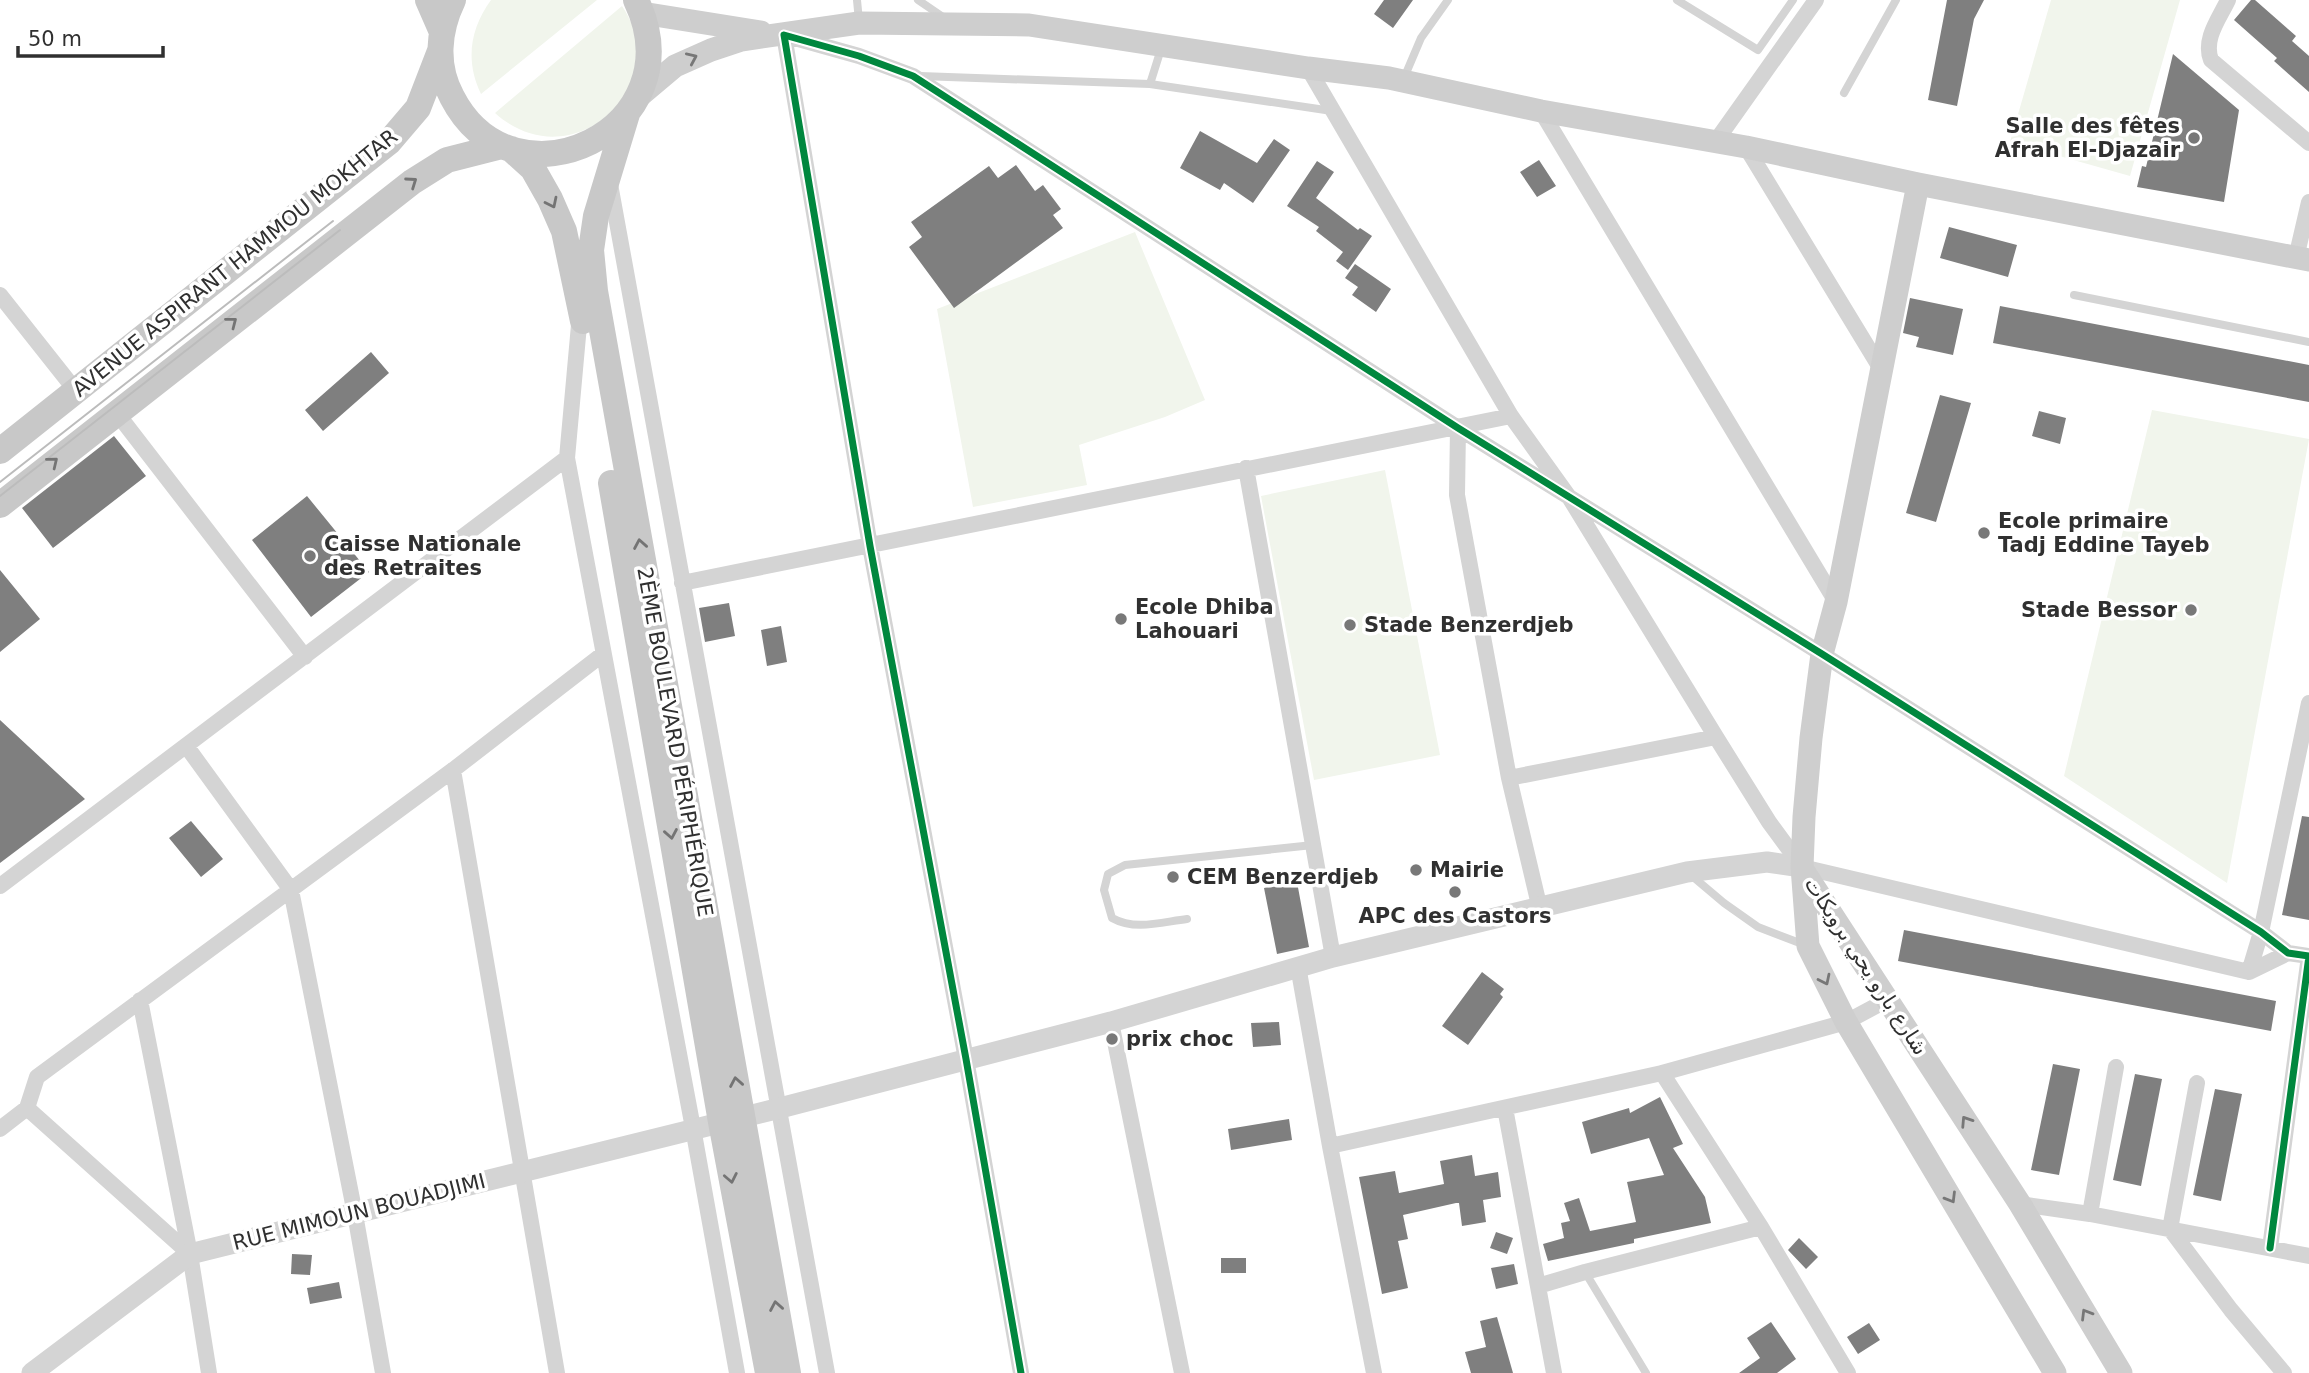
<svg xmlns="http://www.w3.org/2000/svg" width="2309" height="1373" viewBox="0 0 2309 1373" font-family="'DejaVu Sans','Noto Naskh Arabic',sans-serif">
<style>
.green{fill:#f1f5ec}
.building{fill:#7f7f7f}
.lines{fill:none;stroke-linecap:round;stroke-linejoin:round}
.service{stroke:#d4d4d4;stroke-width:8}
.minor{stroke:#d4d4d4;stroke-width:16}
.tertiary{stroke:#d4d4d4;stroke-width:21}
.secondary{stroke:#cecece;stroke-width:23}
.primary{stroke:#c8c8c8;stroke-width:26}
.tram{stroke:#bcbcbc;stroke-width:2}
.cycleway-casing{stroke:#fff;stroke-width:11}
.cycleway{stroke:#00873e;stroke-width:7}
.oneway{stroke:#777}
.oneway2{stroke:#747474}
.poi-dot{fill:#787878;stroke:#fff;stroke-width:2.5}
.labels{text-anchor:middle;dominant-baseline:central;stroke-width:7;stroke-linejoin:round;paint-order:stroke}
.poi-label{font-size:21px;font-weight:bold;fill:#303030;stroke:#fff;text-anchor:start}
.street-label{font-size:21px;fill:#303030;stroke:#fff}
</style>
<rect width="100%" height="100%" fill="#fff"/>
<!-- green -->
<path class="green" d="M491 0H597L481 94C465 61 470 29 491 0Z
M2051 0H2180L2130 176 2010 142Z
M622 6C677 86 571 182 495 113Z
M1135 232 1205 400 1165 417 1079 445 1087 485 973 507 937 309Z
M2152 410 2309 439 2227 883 2064 776Z
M1385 470 1440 755 1314 780 1261 496Z"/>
<!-- building -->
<path class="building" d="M1384 0H1413L1393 28 1374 14Z
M1947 0H1984L1974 19 1957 106 1928 100Z
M2251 0H2255L2296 36 2292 41 2309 56V92L2274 61 2277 58 2234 20Z
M2173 54 2239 110 2224 202 2137 187 2142 166 2146 167Z
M1200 131 1257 163 1274 139 1290 150 1253 203 1224 183 1220 190 1180 168Z
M1539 160 1556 186 1537 197 1520 172Z
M1317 161 1334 172 1316 198 1358 230 1360 228 1372 236 1348 270 1336 261 1343 252 1316 231 1319 227 1287 206Z
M1016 165 1035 191 1043 185 1061 209 1053 215 1063 228 954 308 909 247 922 237 911 222 989 166 998 178Z
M1949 227 2017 245 2008 277 1940 258Z
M1355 264 1391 289 1376 312 1352 295 1358 287 1345 278Z
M1910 298 1963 309 1953 355 1916 347 1919 337 1903 333Z
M2000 306 2309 365V402L1993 343Z
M371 352 389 373 323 431 305 410Z
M1940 395 1971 403 1936 522 1906 513Z
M2039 411 2066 418 2060 444 2032 436Z
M114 436 146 476 53 548 22 508Z
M307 496 369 572 311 617 252 540Z
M0 570 40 619 0 652Z
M729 603 735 636 705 642 699 608Z
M781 626 787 662 767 666 761 630Z
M0 720 85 799 0 863Z
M2302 816 2309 817V920L2282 915Z
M191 821 223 859 201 877 169 838Z
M1297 882 1309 947 1277 954 1264 888Z
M1904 930 2276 1001 2271 1031 1898 961Z
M1482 972 1504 989 1500 994 1503 997 1468 1045 1442 1026Z
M1279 1022 1281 1045 1253 1047 1251 1023Z
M2053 1064 2080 1069 2059 1175 2031 1170Z
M2135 1074 2162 1079 2141 1186 2113 1180Z
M2215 1089 2242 1094 2221 1201 2193 1195Z
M1660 1097 1683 1144 1673 1148 1705 1197 1711 1223 1634 1239V1243L1548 1261 1543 1244 1564 1238 1561 1223 1570 1221 1564 1203 1579 1198 1590 1231 1636 1222 1627 1182 1664 1175 1649 1138 1591 1154 1582 1122 1629 1108 1630 1113Z
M1289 1119 1292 1140 1231 1150 1228 1129Z
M1472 1155 1475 1176 1498 1172 1501 1197 1483 1200 1486 1222 1462 1226 1459 1203H1456L1403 1215 1408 1239 1398 1241 1408 1288 1382 1294 1359 1177 1395 1171 1399 1193 1444 1184 1440 1161Z
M1496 1232 1513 1238 1507 1254 1490 1248Z
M1799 1238 1818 1257 1806 1269 1788 1250Z
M292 1254 312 1255 310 1275 291 1274Z
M1221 1258H1246V1273H1221Z
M1514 1264 1518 1284 1496 1289 1491 1268Z
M339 1282 342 1298 310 1304 307 1288Z
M1497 1317 1513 1373H1471L1465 1352 1486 1347 1480 1321Z
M1771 1322 1796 1359 1777 1373H1739L1760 1358 1747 1338Z
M1869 1323 1880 1340 1858 1354 1847 1337Z"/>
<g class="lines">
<!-- service -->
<path class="service" d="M857 0 859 21
M918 0 943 17
M1677 0 1758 50 1793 0
M920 76 1150 84 1161 49
M1404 78 1421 38 1448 0
M1150 84 1332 111
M1844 93 1896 0
M2074 295 2309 342
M1692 876 1724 903 1758 927 1805 945
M1187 919C1162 922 1135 931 1112 918L1104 890 1108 874 1125 865 1313 845
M1585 1272 1646 1373"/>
<!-- minor -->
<path class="minor" d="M2228 0C2219 19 2203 39 2211 60L2309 143
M1308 68 1511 416 1569 497 1716 737 1769 822 1802 867 2249 972 2288 953
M1541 111 1836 602
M1716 141 1816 0
M1746 147 1881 369
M610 184 827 1373
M2296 258 2309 202
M0 295 76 391
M580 314 567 458 693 1128 737 1373
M116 412 305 657
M1458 428 1457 495 1509 778 1540 909
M1246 468 1333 957
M682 583 1511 416
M187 747 291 890 355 1214 383 1373
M453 770 557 1373
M1509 778 1716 737
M0 886 567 458
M1298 966 1330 1146 1374 1373
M2249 972 2261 932 2309 703
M140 1000 190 1254 209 1373
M1111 1022 1182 1373
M1662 1073 1761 1227 1848 1373
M2197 1083 2170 1229 2231 1310 2284 1373
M27 1108 37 1077 453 770 603 654
M27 1108 190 1254
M1505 1108 1554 1373
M0 1129 27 1108
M1330 1146 1662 1073 1846 1022 1889 999
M2020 1204 2090 1214 2309 1256
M2090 1214 2116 1067
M1538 1286 1585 1272 1761 1227
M1021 1373 966 1059 870 546 784 35 859 56 913 76 1458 428 1822 654 2261 932 2288 953 2309 956 2270 1248"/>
<!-- tertiary -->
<path class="tertiary" d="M32 1373 190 1254 780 1108 1111 1022 1333 957 1687 872 1767 862 1802 867"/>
<!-- secondary -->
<path class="secondary" d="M642 13 761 32
M637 98 675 66 711 50 741 40 859 23 1029 25 1308 68 1389 78 1541 111 1746 147 1918 184 2309 260
M1918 184 1836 602 1822 654 1811 738 1804 817 1802 867 1808 946 1846 1022 2055 1373
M1803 870 2020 1204 2121 1373"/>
<!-- primary -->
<path class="primary" d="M428 0 442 32
M453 0C438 31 435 66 452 97 514 217 698 129 636 0
M627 114 596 216 591 250 595 291 788 1373
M511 149 533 169 550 199 564 231 583 321
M0 451 389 142 418 108 440 51
M611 483 721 1122 768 1373
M0 505 412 182 447 160 502 146"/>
<!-- tram -->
<path class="tram" d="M0 482 333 221
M0 496 340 230"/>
<defs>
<path id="cycleway" d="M1021 1373 966 1059 870 546 784 35 859 56 913 76 1458 428 1822 654 2261 932 2288 953 2309 956 2270 1248"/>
</defs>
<!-- cycleway casing -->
<use href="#cycleway" class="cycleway-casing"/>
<!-- cycleway -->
<use href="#cycleway" class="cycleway"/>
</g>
<!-- one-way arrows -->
<defs><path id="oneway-chevron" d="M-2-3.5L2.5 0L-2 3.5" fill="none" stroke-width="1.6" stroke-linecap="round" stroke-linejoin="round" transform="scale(1.75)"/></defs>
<g class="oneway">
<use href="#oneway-chevron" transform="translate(692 58) rotate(-24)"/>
<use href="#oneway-chevron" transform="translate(1825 980) rotate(64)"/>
<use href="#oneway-chevron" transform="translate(1966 1121) rotate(-123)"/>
<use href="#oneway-chevron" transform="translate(1951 1198) rotate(59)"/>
<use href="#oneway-chevron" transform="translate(2086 1314) rotate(-121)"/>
</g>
<g class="oneway2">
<use href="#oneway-chevron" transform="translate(412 182) rotate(-35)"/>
<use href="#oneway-chevron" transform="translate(552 203) rotate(64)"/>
<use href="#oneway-chevron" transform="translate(232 322) rotate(-38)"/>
<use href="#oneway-chevron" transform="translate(53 462) rotate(-39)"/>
<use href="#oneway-chevron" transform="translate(640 544) rotate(-100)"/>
<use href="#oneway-chevron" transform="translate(671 834) rotate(80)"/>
<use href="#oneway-chevron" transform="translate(736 1082) rotate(-100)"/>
<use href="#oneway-chevron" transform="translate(731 1178) rotate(79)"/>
<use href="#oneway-chevron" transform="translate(776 1306) rotate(-100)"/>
</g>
<!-- markers -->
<g class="poi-dot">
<circle cx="2194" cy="138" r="7"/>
<circle cx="1984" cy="533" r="7"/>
<circle cx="310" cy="556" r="7"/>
<circle cx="2191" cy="610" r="7"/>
<circle cx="1121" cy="619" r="7"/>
<circle cx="1350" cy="625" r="7"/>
<circle cx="1416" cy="870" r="7"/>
<circle cx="1173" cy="877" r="7"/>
<circle cx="1455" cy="892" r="7"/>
<circle cx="1112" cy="1039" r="7"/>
</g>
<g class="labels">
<!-- poi labels -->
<g class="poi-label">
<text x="2180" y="126" text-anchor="end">Salle des fêtes<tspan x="2180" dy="24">Afrah El-Djazair</tspan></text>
<text x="1998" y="521">Ecole primaire<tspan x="1998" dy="24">Tadj Eddine Tayeb</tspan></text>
<text x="324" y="544">Caisse Nationale<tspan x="324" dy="24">des Retraites</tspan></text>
<text x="1135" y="607">Ecole Dhiba<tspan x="1135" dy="24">Lahouari</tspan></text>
<text x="2177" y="610" text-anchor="end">Stade Bessor</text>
<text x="1364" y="625">Stade Benzerdjeb</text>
<text x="1430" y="870">Mairie</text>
<text x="1187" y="877">CEM Benzerdjeb</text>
<text x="1455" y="916" text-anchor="middle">APC des Castors</text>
<text x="1126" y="1039">prix choc</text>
</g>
<!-- street labels -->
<g class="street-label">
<text transform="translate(235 263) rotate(-39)">AVENUE ASPIRANT HAMMOU MOKHTAR</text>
<text transform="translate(675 742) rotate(80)">2ÈME BOULEVARD PÉRIPHÉRIQUE</text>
<text transform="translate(1866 966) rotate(57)">شارع بارو يحي برويكات</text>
<text transform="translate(359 1212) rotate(-14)">RUE MIMOUN BOUADJIMI</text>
</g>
</g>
<!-- scale -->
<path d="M18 46v10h145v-10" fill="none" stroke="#303030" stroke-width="3.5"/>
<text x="28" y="46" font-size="21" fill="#303030" stroke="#ffffff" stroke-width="5" paint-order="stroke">50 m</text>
</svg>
